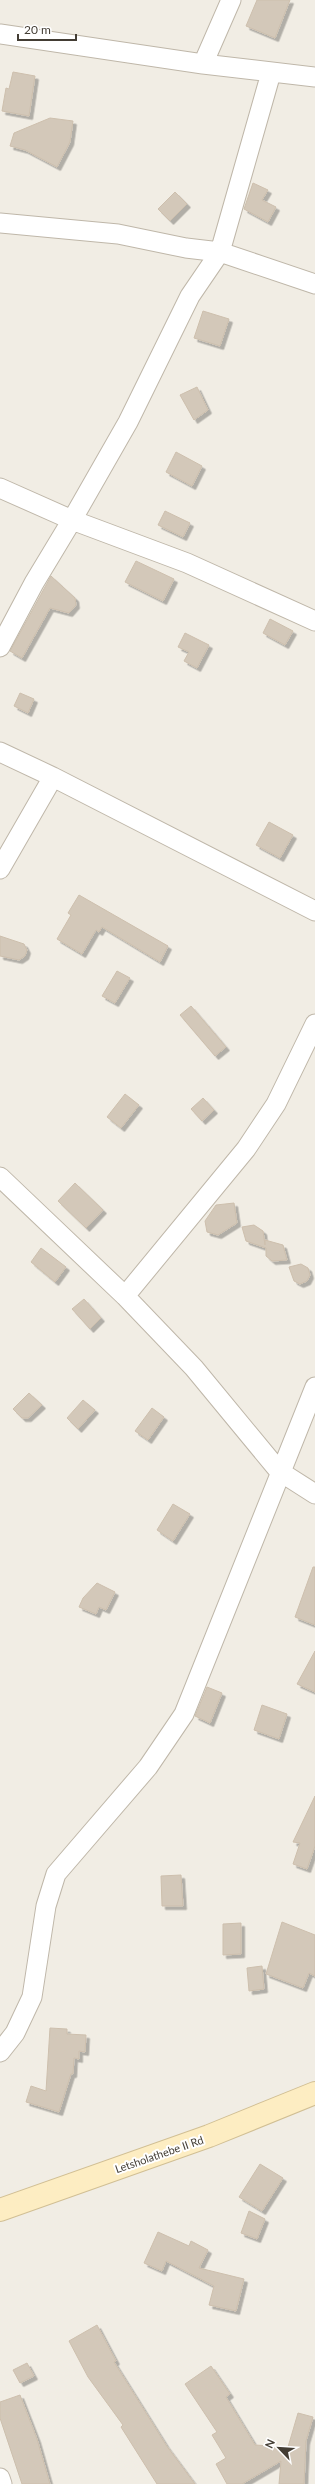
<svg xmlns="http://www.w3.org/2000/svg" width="315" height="2484" viewBox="0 0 315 2484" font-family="Lato,sans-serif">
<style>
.building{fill:#d3c8b9;stroke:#cdbfad;filter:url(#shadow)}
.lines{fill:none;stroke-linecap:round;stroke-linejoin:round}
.street-casing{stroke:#bfb7a9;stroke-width:21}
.secondary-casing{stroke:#d1bf94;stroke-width:24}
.street{stroke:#fff;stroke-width:19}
.secondary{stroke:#fdedc2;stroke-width:22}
.labels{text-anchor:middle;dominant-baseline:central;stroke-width:4;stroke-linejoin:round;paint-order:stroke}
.street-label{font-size:11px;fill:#433d34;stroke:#fff}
</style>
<defs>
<filter id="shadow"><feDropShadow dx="3.5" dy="3.5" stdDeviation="0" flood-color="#0004"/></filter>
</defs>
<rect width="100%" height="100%" fill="#f1ede4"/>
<!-- building -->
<path class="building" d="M257 0H290L275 38 246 26Z
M13 72 35 76 29 116 2 111 6 88 9 89Z
M50 118 73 121 70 142 57 167 25 150 10 146 14 133Z
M253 183 268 190 262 200 276 207 268 222 244 209Z
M175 192 187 204 170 221 158 209Z
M203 311 229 319 220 346 194 338Z
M197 387 208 410 194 420 180 395Z
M176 452 202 466 192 486 166 472Z
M165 511 190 523 183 537 158 525Z
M136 561 174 579 163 601 125 582Z
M51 576 75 598 76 605 69 613 50 608 22 658 10 651Z
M270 619 293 631 285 645 263 633Z
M185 633 209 645 197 668 184 661 189 652 178 647Z
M20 693 34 699 28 713 14 706Z
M269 822 293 835 280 858 256 845Z
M79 895 168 946 160 962 102 927 99 932 96 930 82 954 57 939 71 915 68 913Z
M0 936 24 944 27 950 25 956 19 960 0 956Z
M117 971 130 978 115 1003 102 996Z
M191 1006 226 1047 215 1056 180 1015Z
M125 1094 139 1105 121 1128 107 1117Z
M203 1098 214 1110 202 1121 191 1109Z
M75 1183 103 1210 86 1228 58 1201Z
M234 1203 237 1223 218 1235 207 1232 205 1221 216 1205Z
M254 1225 263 1231 265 1245V1240L283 1245 287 1260 272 1261 266 1256V1248L246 1241 242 1227Z
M41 1248 66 1267 55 1282 31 1262Z
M301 1264 308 1268 310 1275 307 1281 300 1284 294 1281 289 1267Z
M84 1299 101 1318 90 1329 72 1309Z
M29 1393 42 1405 28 1418H22L13 1409Z
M83 1400 95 1410 78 1429 67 1418Z
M152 1408 164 1417 148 1440 135 1431Z
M173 1504 190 1514 173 1541 157 1530Z
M313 1567H315V1625L295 1617Z
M97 1583 115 1592 106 1610 99 1607 96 1614 79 1607 83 1598Z
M315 1651V1692L297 1684Z
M207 1687 222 1693 210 1723 195 1716Z
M262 1705 287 1714 279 1739 254 1730Z
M315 1796V1846L307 1869 293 1864 300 1843 293 1842Z
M181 1875 183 1906H162L161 1876Z
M282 1922 315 1935V1976L309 1973 303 1988 266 1974Z
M241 1923V1954L223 1955V1924Z
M262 1966 264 1989 249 1991 247 1968Z
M50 2028 67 2029V2034L86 2035 85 2052 79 2051V2059L74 2058 73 2074H71L59 2112 26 2102 31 2086 46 2091Z
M260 2164 283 2178 262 2211 239 2197Z
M249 2211 265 2219 257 2239 241 2233Z
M158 2232 189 2246 191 2241 208 2250 199 2268 244 2279 236 2311 209 2305 214 2286 166 2261 162 2271 144 2263Z
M97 2325 116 2361 114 2362 166 2445 195 2484H157L121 2427 123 2425 88 2377 69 2341Z
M27 2363 34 2376 20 2383 13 2370Z
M211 2366 230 2394 226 2397 255 2445 288 2447 298 2413 313 2417 306 2441 304 2484H279L281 2461 242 2484H227L216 2464 226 2458 212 2435 217 2432 185 2384Z
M20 2395 37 2439 50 2484H22L0 2418V2402Z"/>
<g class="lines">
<defs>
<path id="street" d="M0 34 203 64 315 77
M203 64 231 0
M0 223 118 234 186 248 220 252 315 284
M0 488 72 520 128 422 190 296 220 252 271 73
M0 647 34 583 72 520 187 563 315 621
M0 752 53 777
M0 869 53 777 315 911
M0 1177 125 1296 194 1368 279 1471 315 1494
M125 1296 246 1149 276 1104 315 1024
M0 2052 15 2033 32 1997 46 1906 56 1874 148 1767 184 1714 315 1387
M0 2478 2 2484"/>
<path id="secondary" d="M0 2210 209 2136 315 2093"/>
</defs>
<!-- street casing -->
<use href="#street" class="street-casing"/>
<!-- secondary casing -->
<use href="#secondary" class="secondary-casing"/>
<!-- street -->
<use href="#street" class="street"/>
<!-- secondary -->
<use href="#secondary" class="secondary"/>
</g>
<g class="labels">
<!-- street labels -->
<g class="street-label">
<text transform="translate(159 2154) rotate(-19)">Letsholathebe II Rd</text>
</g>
</g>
<!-- north arrow -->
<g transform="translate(279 2448) rotate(295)" stroke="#ffffff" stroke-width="3" paint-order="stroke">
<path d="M0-3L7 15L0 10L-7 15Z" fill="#433d34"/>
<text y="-6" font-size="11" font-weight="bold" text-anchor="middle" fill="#433d34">N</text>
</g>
<!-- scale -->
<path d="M18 34v6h58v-6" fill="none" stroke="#433d34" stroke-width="2"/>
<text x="24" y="34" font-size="12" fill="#433d34" stroke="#ffffff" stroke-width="3" paint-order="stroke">20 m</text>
</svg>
